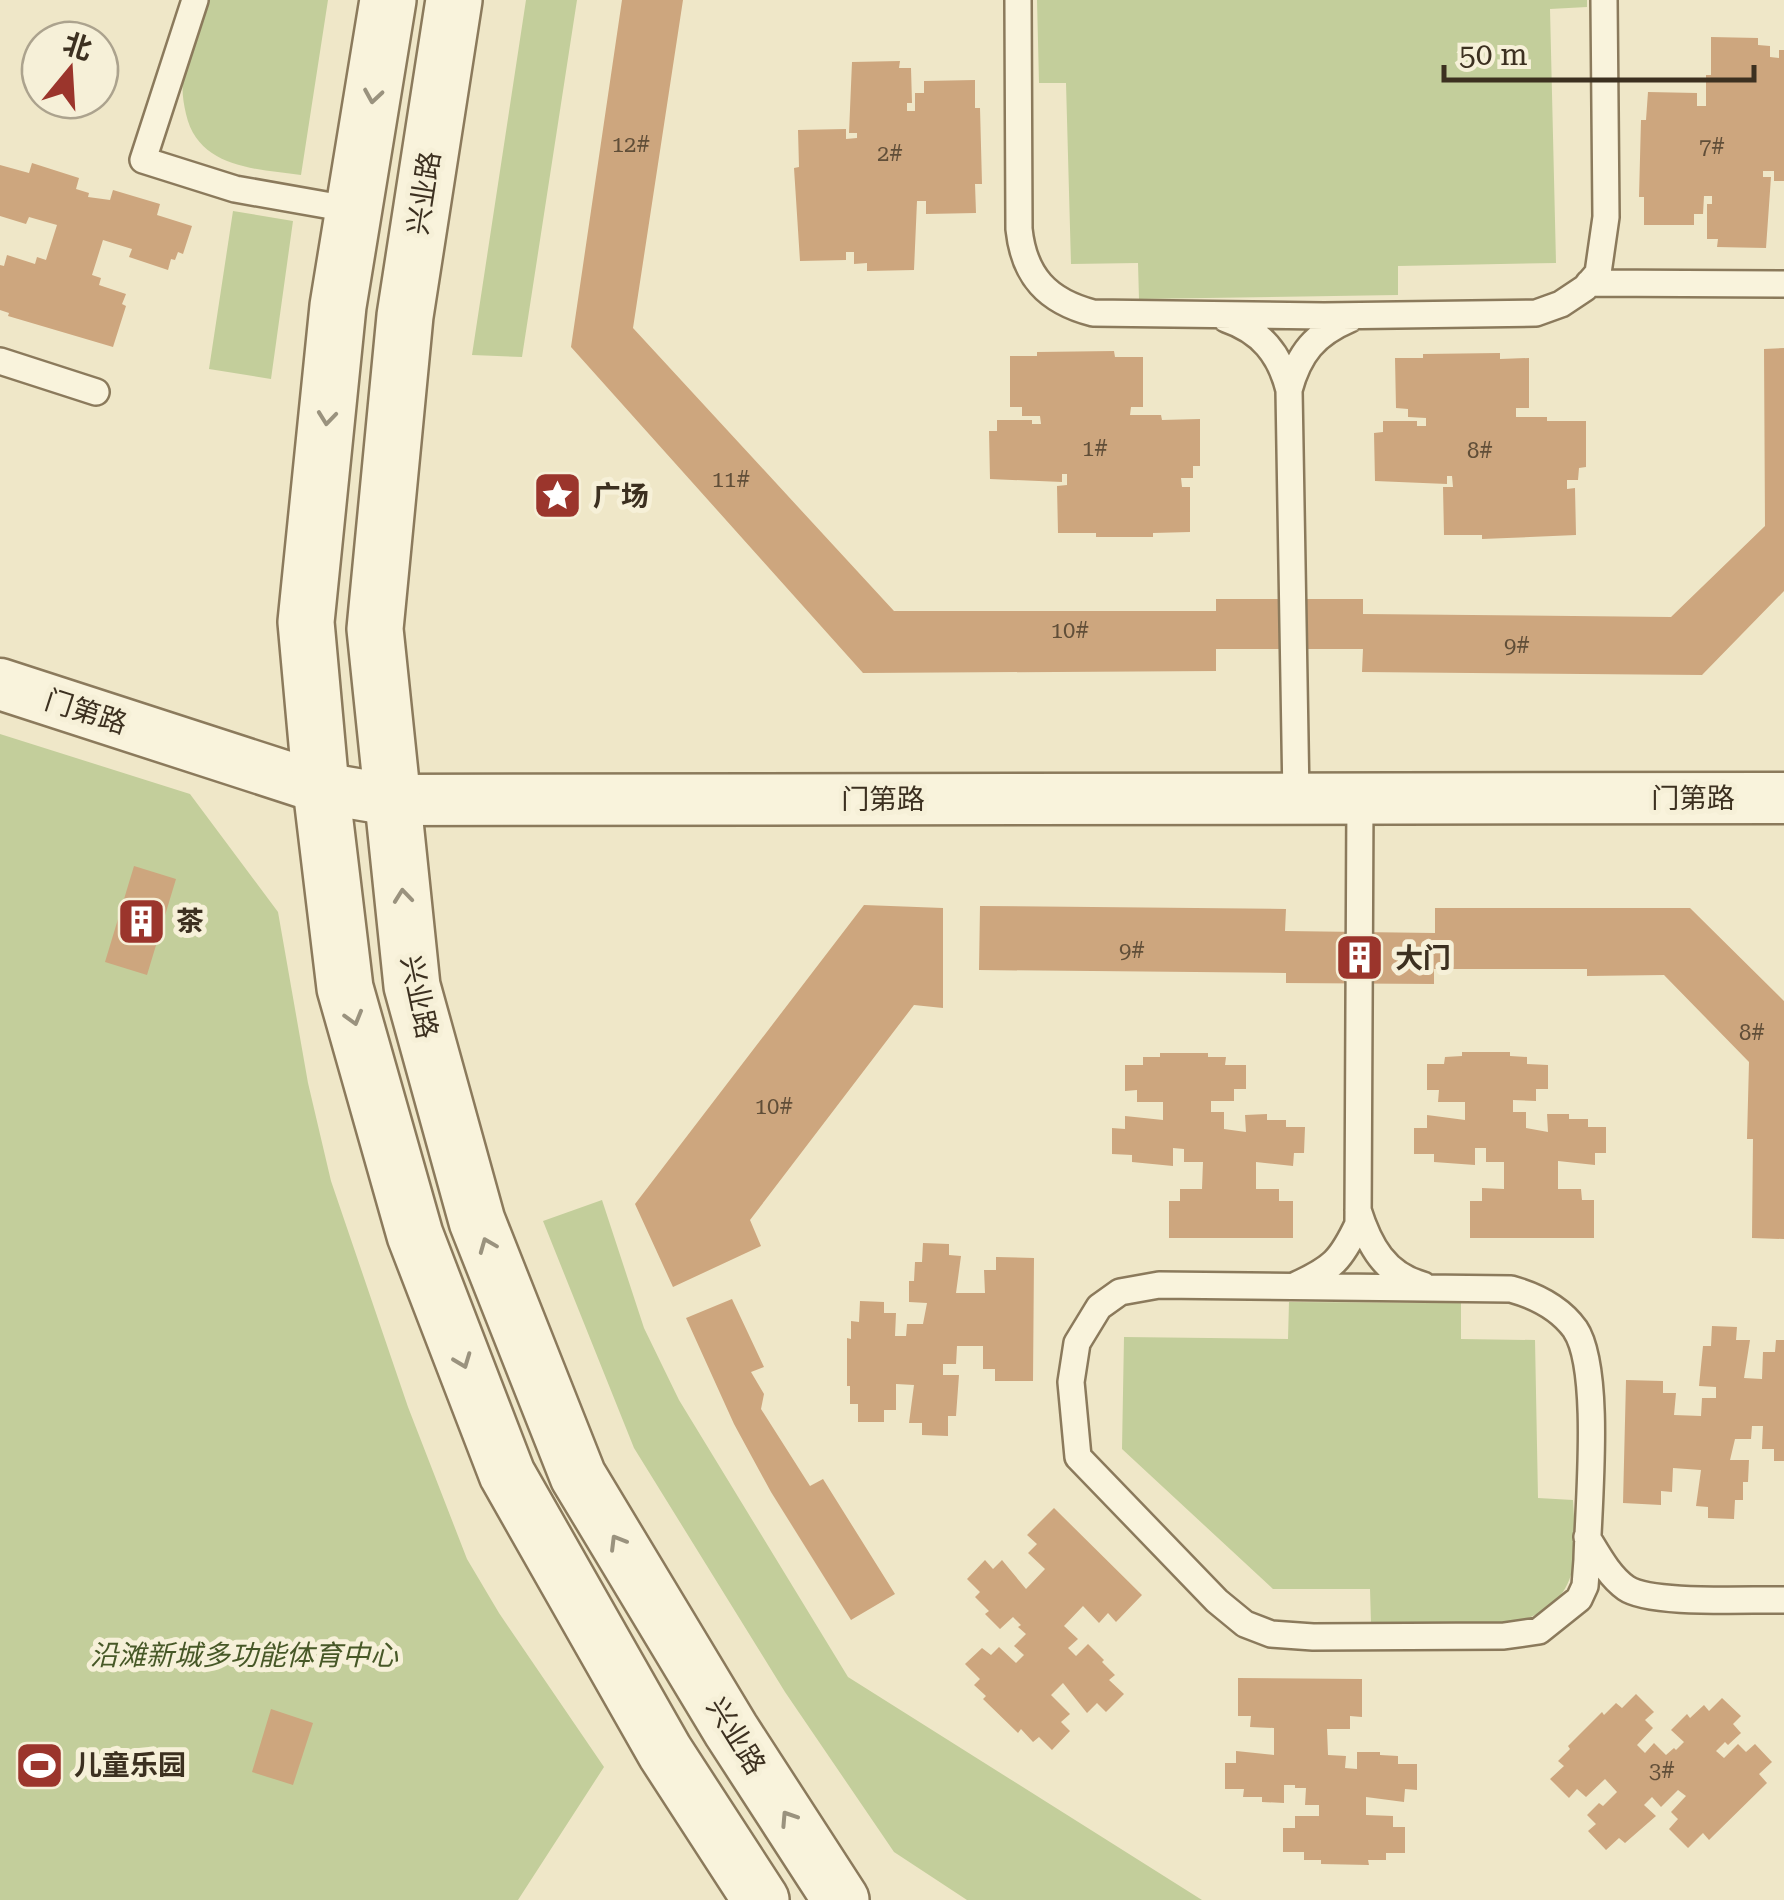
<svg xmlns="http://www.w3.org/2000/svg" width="1784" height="1900" viewBox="0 0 1784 1900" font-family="'Roboto Serif','Noto Sans SC',serif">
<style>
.green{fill:#c3ce9b}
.building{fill:#cda67e}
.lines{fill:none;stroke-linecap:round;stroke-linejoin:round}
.service-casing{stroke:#8b7a5c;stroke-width:30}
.minor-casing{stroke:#8b7a5c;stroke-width:55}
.tertiary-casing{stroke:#8b7a5c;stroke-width:60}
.service{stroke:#f9f3dc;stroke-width:25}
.minor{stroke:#f9f3dc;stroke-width:50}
.tertiary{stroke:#f9f3dc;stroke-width:55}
.oneway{stroke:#9a927e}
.labels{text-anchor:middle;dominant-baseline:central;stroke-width:10;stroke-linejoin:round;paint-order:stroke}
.number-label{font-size:22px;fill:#604e38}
.street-label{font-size:28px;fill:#3c3020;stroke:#f6f0d8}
.poi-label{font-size:28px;font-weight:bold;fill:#3c3020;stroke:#f6f0d8;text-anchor:start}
.park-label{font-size:28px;font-style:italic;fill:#475827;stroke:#f6f0d8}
</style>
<rect width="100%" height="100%" fill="#efe7c8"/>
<!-- green -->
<path class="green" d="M207 0H328L301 175C256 169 198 168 186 114 183 101 181 88 184 75 190 50 202 26 207 0Z
M526 0H577L522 357 472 355Z
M1037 0H1587V7L1550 9 1556 263 1398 266V295L1139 299 1138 263 1071 264 1066 83H1039Z
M233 211 293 221 271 379 209 369Z
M0 734 190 794 278 912 308 1083 331 1181 408 1407 467 1559 499 1613 604 1767 518 1900H0Z
M602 1200 644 1328 679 1400 848 1677 1202 1900H967L894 1852 785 1692 634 1448 543 1221Z
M1289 1302 1461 1303V1339L1535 1340 1538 1498 1573 1500C1574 1523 1578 1548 1572 1571 1553 1648 1432 1625 1371 1623L1370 1589H1273L1122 1449 1124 1337 1288 1339Z"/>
<!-- building -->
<path class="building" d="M622 0H683L633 328 894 611H1216V599H1363V614L1671 617 1765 526 1764 349 1784 348V591L1702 675 1362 672 1363 649H1216V671L863 673 571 347Z
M1711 37 1758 38V45L1770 46V57L1779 58V50H1784V181H1774V171H1763V177H1771L1766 248 1717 247 1718 239H1707V204H1712V196H1704L1703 214H1694V225H1644V197H1639L1641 120H1646L1648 92 1697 93V106H1706V75H1711Z
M900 61 899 68H911L912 103H907V111H915V93H924V81L975 80V108H980L982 184H975L976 213 926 214V201H917L914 270 867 271V263L854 264V252H846V260L800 261 794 168 799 167 798 130 846 129V139L857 138V133H849L852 62Z
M32 163 79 178 76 189 89 193 88 197 110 200 113 190 160 204 157 215 192 226 183 254 178 252 175 260 171 259 168 270 129 257 132 249 103 240 92 275 101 278 99 285 126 294 122 304 126 306 113 347 8 316 9 313 0 310V265L4 266 7 255 35 264 37 257 46 260 57 225 29 217 26 224 0 216V165L29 173Z
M1114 351 1115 357H1143V407H1131L1130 415H1161L1162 420 1200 419V466H1193V478H1181L1182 487H1190V532L1153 533V537H1096V533H1058L1057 486 1067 485V474H1062V482L990 479 989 431H997V420H1032V424H1041L1040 416H1022V407H1010V356H1037V352Z
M1500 353V359L1529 358V408H1516V417H1547V421H1586V467L1579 468 1578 480H1567V489L1575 488 1576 535 1482 539V535H1444L1443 487H1453L1452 476H1447V484L1375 481 1374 433 1383 432V421H1417V426H1426V418L1408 417V409L1396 408 1395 358H1423V354Z
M134 866 176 879 147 975 105 962Z
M864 905 943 908V1008L914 1005 750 1220 761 1246 673 1287 635 1204Z
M980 906 1286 909 1285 931 1435 933V908H1690L1784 1001V1239L1752 1238 1753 1139H1747L1749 1062 1664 975 1587 976V969H1434V984L1286 983V973L979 970Z
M1462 1052H1510V1056L1527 1057V1064L1548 1065V1089H1536V1101L1513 1100V1112H1526V1128L1548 1132 1547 1114H1569V1119H1588V1127H1606V1153H1595V1165L1558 1161V1189H1581L1582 1200H1594V1238H1470V1201H1482V1188L1504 1189V1162H1486V1148H1475V1165L1434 1162V1154H1414V1128H1427V1115L1465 1120V1102H1438L1439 1090H1427V1064H1444L1445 1057 1462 1056Z
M1160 1053H1208V1057H1226L1225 1065H1246V1089H1234V1101H1211V1112H1224V1129L1246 1132 1245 1115 1267 1114V1120H1286V1127H1305L1304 1153H1294L1293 1166 1256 1162V1189H1279V1201H1293V1238H1169V1201H1180V1189H1202L1203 1162H1184V1149L1173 1148V1166L1132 1162V1155L1112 1154V1128L1125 1129V1116L1163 1120V1102H1137V1090L1125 1091V1065H1143V1057H1160Z
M923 1243 949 1244V1255L961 1256 956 1293H985L984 1270H996V1257L1034 1258 1033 1381H995V1369H983V1346H957L956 1364H943V1375H959L956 1416H948V1436L922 1435V1423H909L914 1385 896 1384V1410H884V1422H858V1404H850V1386H847V1338L851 1339V1321L859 1322 860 1301 884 1302V1313H896L895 1336H906L907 1324H923L927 1303 909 1302V1281H914L915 1262H922Z
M732 1299 764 1367 751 1372 764 1394 761 1409 810 1486 823 1479 895 1594 851 1620 771 1492 734 1424 686 1318Z
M1712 1326 1737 1327 1736 1340H1750L1744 1378 1762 1379 1763 1352H1775L1776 1340H1784V1461H1774V1449H1762L1763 1426H1752L1751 1439H1735L1730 1460H1749L1748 1482H1743V1500H1735L1734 1519 1708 1518V1507L1696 1506 1701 1470 1673 1468 1672 1492 1661 1491V1505L1623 1503 1626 1380 1663 1381V1393H1676L1674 1415 1701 1416 1702 1398H1716V1387L1699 1386 1703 1346H1711Z
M1054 1508 1142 1595 1116 1622 1108 1613 1099 1623 1083 1606 1064 1626 1078 1639 1068 1648 1076 1656 1088 1644 1104 1660 1102 1662 1115 1675 1109 1680 1124 1694 1106 1712 1097 1703 1087 1713 1063 1683 1051 1695 1070 1714 1061 1722 1070 1731 1052 1750 1039 1737 1033 1742 1021 1729 1018 1733 983 1699 986 1696 974 1685 980 1679 965 1664 982 1648 991 1655 999 1647 1016 1663 1024 1655 1014 1646 1026 1634 1018 1627 1021 1625 1013 1617 1000 1629 985 1614 989 1611 975 1597 980 1592 967 1579 985 1560 993 1569 1002 1560 1026 1589 1045 1569 1028 1553 1037 1544 1027 1535Z
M1238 1678 1362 1679V1717L1350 1716V1729H1327L1328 1755 1346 1756 1345 1768 1357 1769V1752H1380V1755L1398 1756V1764H1417V1790L1405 1789 1404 1802 1366 1797V1815L1393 1816V1827H1405V1853H1386V1860H1368L1369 1865 1321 1864V1860H1304V1852H1283V1828H1295V1816H1319V1805H1305L1306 1788H1295V1785H1284V1803L1262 1802V1797H1243L1244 1789H1225V1763H1236V1751L1274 1755V1728L1250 1727 1251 1716H1238Z
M1636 1694 1654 1712 1645 1720 1653 1728 1637 1745 1645 1753 1654 1743 1666 1755 1674 1748 1676 1750 1684 1742 1671 1730 1687 1714 1690 1718 1704 1705 1709 1711 1722 1698 1741 1716 1733 1724 1741 1733 1728 1745 1725 1742 1716 1751 1724 1758 1738 1744 1746 1752 1755 1744 1772 1762 1759 1774 1767 1783 1709 1840 1703 1833 1688 1848 1669 1829 1678 1819 1671 1812 1686 1796 1678 1790 1661 1807 1652 1797 1644 1805 1656 1816 1625 1843 1619 1838 1606 1850 1588 1831 1596 1824 1587 1815 1599 1803 1603 1806 1617 1792 1605 1779 1586 1797 1577 1789 1569 1798 1550 1779 1564 1766 1558 1761 1570 1749 1568 1746 1602 1712 1604 1715 1616 1703 1622 1708Z
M271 1709 313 1723 293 1785 252 1772Z"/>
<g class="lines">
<defs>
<path id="service" d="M195 0 143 160 235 189 354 210
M1018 0 1019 229C1024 276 1047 301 1093 313L1324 316 1536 313 1561 304 1585 288 1598 273 1606 217 1604 0
M1589 283 1784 284
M1226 319C1261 331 1280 354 1289 390L1296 798
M0 361 96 392
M1289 390C1299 353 1315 334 1350 319
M1358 1210C1369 1245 1385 1275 1423 1285
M1159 1285 1511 1289C1536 1296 1559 1307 1575 1329 1602 1369 1588 1508 1587 1560L1585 1586 1579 1599 1539 1631 1504 1636 1313 1637 1271 1634 1245 1624 1217 1601 1078 1457 1071 1382 1077 1343 1099 1307 1120 1292Z
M1296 1285C1333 1268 1341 1260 1358 1224L1360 798
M1587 1537C1598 1555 1609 1576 1626 1588 1650 1605 1750 1599 1784 1600"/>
<path id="minor" d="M0 684 321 788 392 800 1784 798"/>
<path id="tertiary" d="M388 0 338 306 306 622 321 788 345 988 415 1235 507 1474 665 1752 761 1900
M454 0 405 316 375 629 412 986 477 1221 578 1476 731 1730 841 1900"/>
</defs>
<!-- service casing -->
<use href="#service" class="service-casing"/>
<!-- minor casing -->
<use href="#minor" class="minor-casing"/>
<!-- tertiary casing -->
<use href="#tertiary" class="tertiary-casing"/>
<!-- service -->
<use href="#service" class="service"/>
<!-- minor -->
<use href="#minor" class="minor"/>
<!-- tertiary -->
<use href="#tertiary" class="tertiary"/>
</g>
<!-- one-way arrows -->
<defs><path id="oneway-chevron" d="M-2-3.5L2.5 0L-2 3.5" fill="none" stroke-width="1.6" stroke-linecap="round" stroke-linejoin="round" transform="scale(2.5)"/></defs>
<g class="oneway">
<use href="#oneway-chevron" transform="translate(373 96) rotate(99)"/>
<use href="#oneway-chevron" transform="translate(327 418) rotate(96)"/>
<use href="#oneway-chevron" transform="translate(403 896) rotate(-96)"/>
<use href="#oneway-chevron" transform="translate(354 1018) rotate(74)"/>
<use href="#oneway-chevron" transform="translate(487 1245) rotate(-112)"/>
<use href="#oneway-chevron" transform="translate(463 1361) rotate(69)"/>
<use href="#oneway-chevron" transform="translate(617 1542) rotate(-121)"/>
<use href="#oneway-chevron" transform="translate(788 1818) rotate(-123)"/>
</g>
<!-- icons -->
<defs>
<symbol id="sight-square" viewBox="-11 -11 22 22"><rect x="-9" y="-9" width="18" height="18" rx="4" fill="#9b352c" stroke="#f6f0d8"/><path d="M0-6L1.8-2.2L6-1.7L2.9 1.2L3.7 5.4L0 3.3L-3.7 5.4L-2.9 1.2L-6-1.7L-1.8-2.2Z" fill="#fff"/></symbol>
<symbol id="building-square" viewBox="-11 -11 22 22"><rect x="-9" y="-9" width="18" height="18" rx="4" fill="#9b352c" stroke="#f6f0d8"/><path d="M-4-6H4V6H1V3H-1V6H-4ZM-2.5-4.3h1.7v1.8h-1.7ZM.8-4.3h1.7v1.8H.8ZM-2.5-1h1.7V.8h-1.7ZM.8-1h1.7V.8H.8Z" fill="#fff"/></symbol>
<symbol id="stadium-square" viewBox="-11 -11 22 22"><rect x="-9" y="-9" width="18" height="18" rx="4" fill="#9b352c" stroke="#f6f0d8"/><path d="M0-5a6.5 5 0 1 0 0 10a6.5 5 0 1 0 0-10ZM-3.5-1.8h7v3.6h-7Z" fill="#fff"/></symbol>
</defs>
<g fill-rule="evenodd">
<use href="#sight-square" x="530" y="468" width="55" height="55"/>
<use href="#building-square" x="114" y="894" width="55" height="55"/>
<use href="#building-square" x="1332" y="930" width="55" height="55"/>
<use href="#stadium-square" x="12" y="1738" width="55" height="55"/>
</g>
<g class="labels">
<!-- number labels -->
<g class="number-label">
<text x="631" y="144">12#</text>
<text x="1712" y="146">7#</text>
<text x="890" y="153">2#</text>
<text x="1095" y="448">1#</text>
<text x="1480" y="450">8#</text>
<text x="731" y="479">11#</text>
<text x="1070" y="630">10#</text>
<text x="1517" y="645">9#</text>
<text x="1132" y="950">9#</text>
<text x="1752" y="1032">8#</text>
<text x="774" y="1106">10#</text>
<text x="1662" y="1770">3#</text>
</g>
<!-- street labels -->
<g class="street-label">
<text transform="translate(424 193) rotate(-81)">兴业路</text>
<text transform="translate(86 712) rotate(18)">门第路</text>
<text x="1693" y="798">门第路</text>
<text x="883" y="799">门第路</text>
<text transform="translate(419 997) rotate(78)">兴业路</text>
<text transform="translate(736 1736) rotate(58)">兴业路</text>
</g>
<!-- poi labels -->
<g class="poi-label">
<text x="593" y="496">广场</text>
<text x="176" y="921">茶</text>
<text x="1395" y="958">大门</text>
<text x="74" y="1765">儿童乐园</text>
</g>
<!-- park labels -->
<g class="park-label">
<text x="244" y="1655">沿滩新城多功能体育中心</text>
</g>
</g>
<!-- north arrow -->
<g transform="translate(70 70) rotate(18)"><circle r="48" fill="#f6f0d8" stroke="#aca38e" stroke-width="2.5"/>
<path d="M0-8L18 38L0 25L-18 38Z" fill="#9b352c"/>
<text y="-15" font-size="28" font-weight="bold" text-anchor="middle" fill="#3c3020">北</text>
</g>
<!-- scale -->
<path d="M1444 65v15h310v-15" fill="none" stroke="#3c3020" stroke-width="5"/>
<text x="1459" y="65" font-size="30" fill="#3c3020" stroke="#f6f0d8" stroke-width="8" paint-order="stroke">50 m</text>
</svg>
